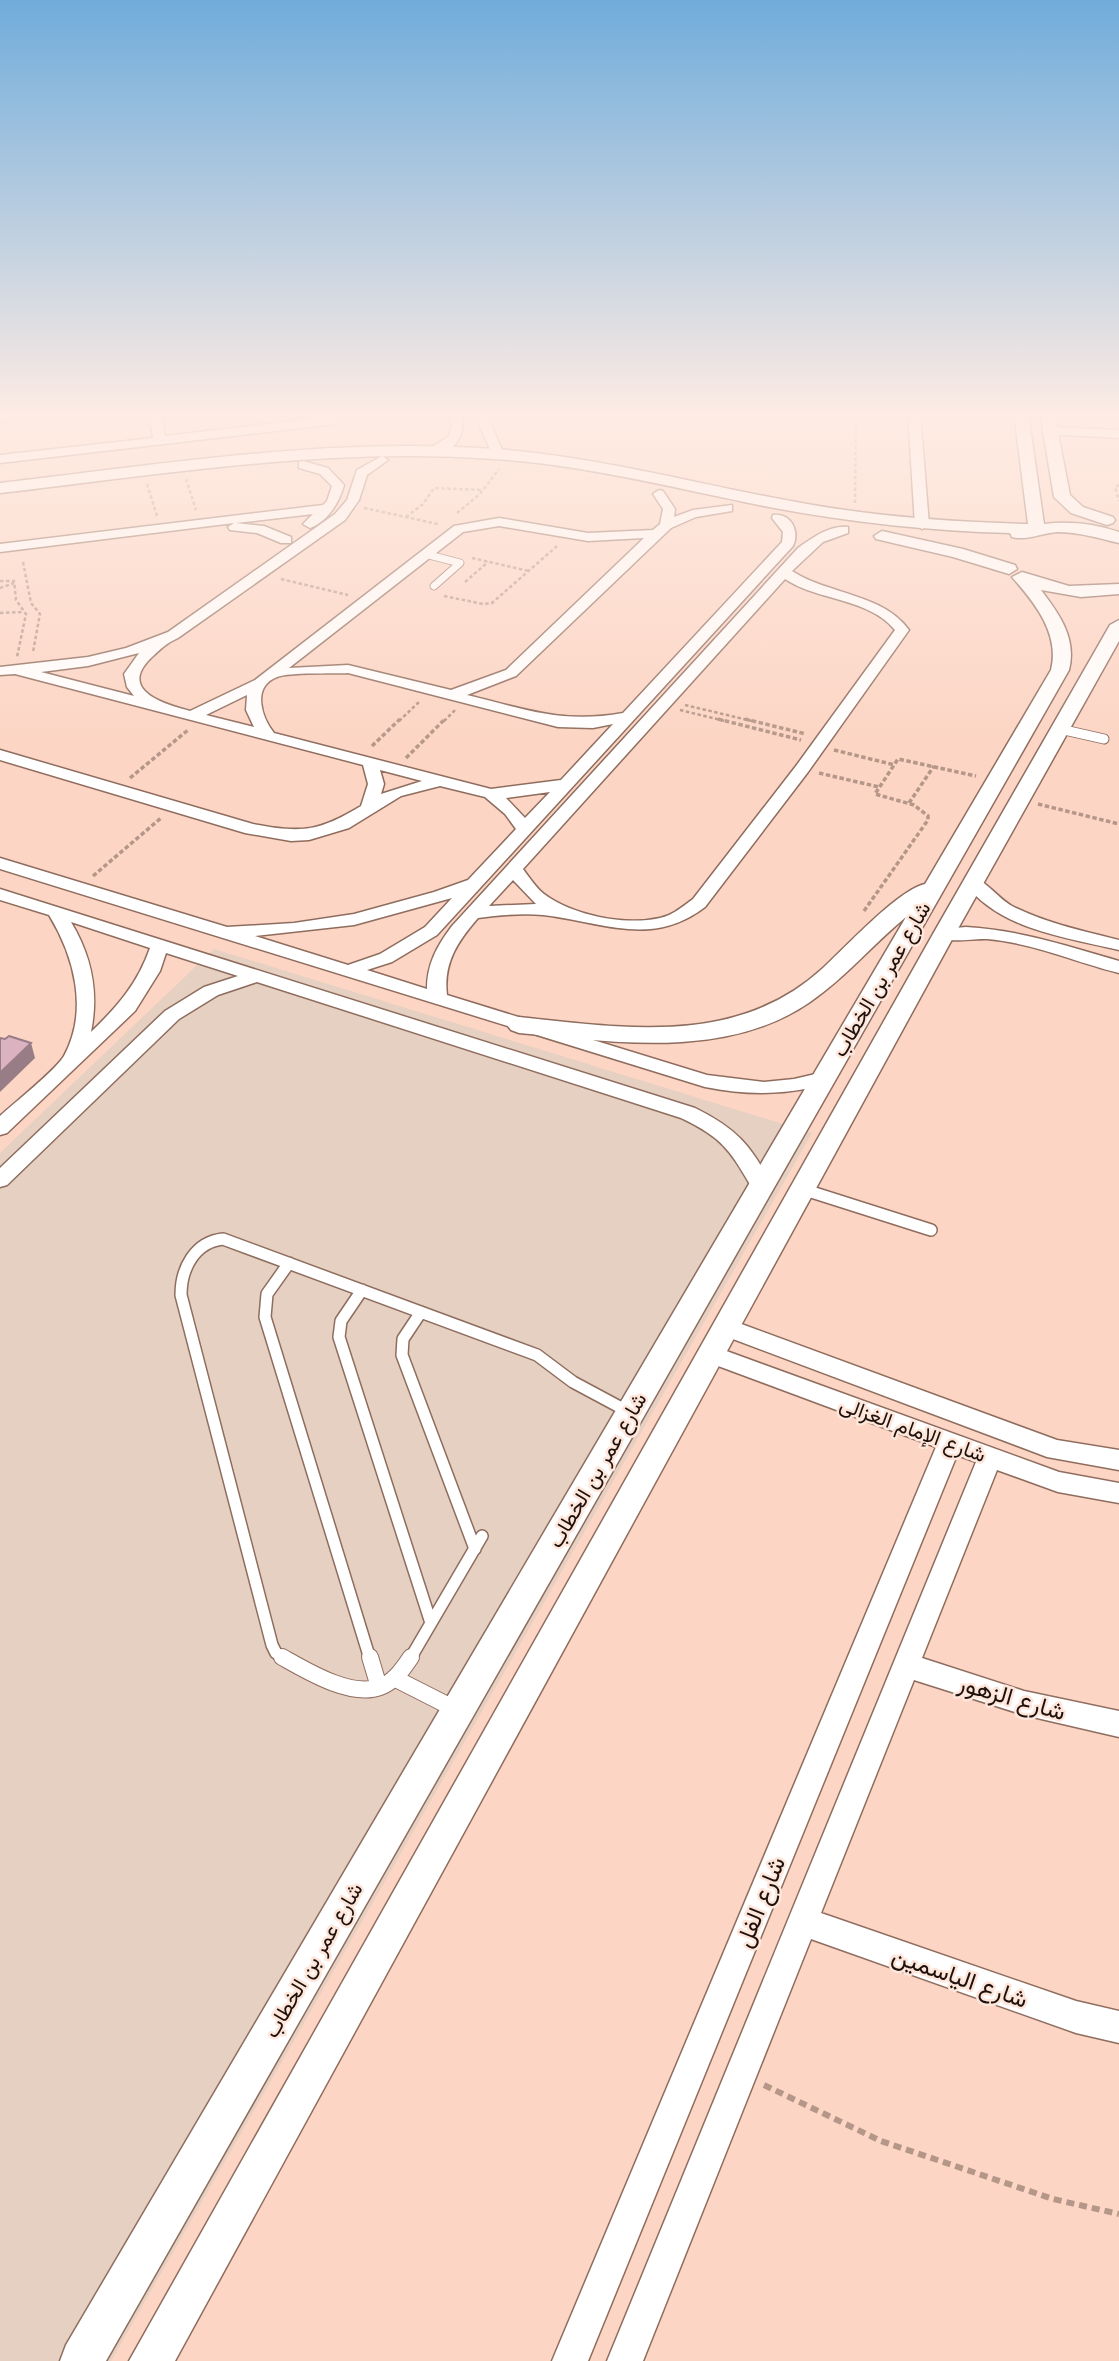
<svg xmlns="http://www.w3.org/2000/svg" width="1119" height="2361" viewBox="0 0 1119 2361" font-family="'PT Sans',Vazirmatn,sans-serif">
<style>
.commercial{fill:#e5d0c2}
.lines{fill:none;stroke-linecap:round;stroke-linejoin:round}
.service-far3-casing{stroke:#8f6d5e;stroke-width:9}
.service-far2-casing{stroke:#8f6d5e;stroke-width:11}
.service-far1-casing{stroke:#8f6d5e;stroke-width:14}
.service-casing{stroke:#8f6d5e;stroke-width:18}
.minor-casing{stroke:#8f6d5e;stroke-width:3}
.tertiary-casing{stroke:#8f6d5e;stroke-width:3}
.path-far2{stroke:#b59789;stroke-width:2.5;stroke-dasharray:3.5 2.5;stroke-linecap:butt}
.path-far1{stroke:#b59789;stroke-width:3.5;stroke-dasharray:4.5 2.5;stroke-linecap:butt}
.path{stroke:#b59789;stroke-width:6;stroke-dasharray:8 5;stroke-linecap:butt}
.service-far3{stroke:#fff;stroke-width:7}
.service-far2{stroke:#fff;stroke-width:9}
.service-far1{stroke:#fff;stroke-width:11}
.service{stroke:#fff;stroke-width:16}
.minor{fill:#fff;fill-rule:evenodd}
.tertiary{fill:#fff;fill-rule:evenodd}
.shaded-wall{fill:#997d86}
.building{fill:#dab2c0;stroke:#997d86;stroke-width:2}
.labels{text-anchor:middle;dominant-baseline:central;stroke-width:5;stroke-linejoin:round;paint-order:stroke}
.street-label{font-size:21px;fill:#1e110b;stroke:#fee6db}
.near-street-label{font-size:24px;fill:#1e110b;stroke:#fee6db}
</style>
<rect width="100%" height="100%" fill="#fcd5c4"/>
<!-- commercial -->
<path class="commercial" d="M214 949 812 1133 111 2361H0V1153Z"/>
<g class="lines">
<defs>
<path id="service-far3" d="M425 554 460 563 434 586"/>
<path id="service-far2" d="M1060 729 1104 739"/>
<path id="service-far1" d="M802 1189 931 1230
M289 1263 267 1294 265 1317 370 1659
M362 1290 341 1321 339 1337 431 1623
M421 1312 403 1339 402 1355 475 1549
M285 1659 276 1653 272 1645 181 1295C181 1268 195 1242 223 1239L537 1355 573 1382 629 1412
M410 1659 482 1536"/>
<path id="service" d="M282 1657C307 1671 351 1698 380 1687 394 1682 403 1669 411 1657
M370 1657 379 1687
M394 1678 455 1709"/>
<path id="minor" d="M30 413 28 415 0 422V414Z
M149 413H161L165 436 359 413 337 424 0 463V455L153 438Z
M449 413H461C467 433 455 455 432 453V447L449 436 452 426Z
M474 413H486L504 454 502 457 492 454Z
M908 413H920L929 525 922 529 915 525Z
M994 413H1014L1028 419 1022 423Z
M1050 427 1119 430V438L1046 434 1044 431Z
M382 456 388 460 367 475 359 500 345 520 178 638C165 644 162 648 152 657 117 690 163 704 190 711L255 680 454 526 499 518 588 533 653 530 660 524 663 509 653 494 659 490 663 491 675 509 674 517 693 510 732 505V511L696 517 671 528 516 676 467 695C525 709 562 724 623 713L782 542 783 532 772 518 773 515C791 513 800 531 793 546L437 935 392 962 367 970 427 989C427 964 437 946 452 926L798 548C812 538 830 525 848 527V533L823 542 792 571C829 595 882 593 909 630L808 772 705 907C651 948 604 922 543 915 522 913 500 915 478 918 458 941 443 963 447 995L707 1075 764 1082 794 1079 824 1072 831 1073 834 1078 831 1083C788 1095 749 1096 705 1087L0 869V858L227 927 294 923 354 914 434 892 468 880 516 829 505 814 485 797 440 786 401 796 349 828 309 840 291 841 245 833 0 760V750L253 824C302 833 318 832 361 806L368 784 363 765 15 674 0 675V667L88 657 126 648 168 632 335 514 347 500 357 470ZM499 526 588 541 644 538 506 670 451 690 348 665 289 668 463 532ZM785 579C818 601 869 598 895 630L796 766 693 899C682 907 673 915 660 918 624 926 572 915 544 894 536 888 529 877 523 869ZM139 653 124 674 127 687 134 696 41 672 88 666ZM348 673 558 727 593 728 613 724 561 780 491 789 274 733C262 718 251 687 277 677 290 672 332 674 348 673ZM247 695 246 710 254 727 206 715ZM380 770 422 781 381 794 384 784ZM550 792 525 818 506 798ZM513 880 536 904 489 906ZM452 898 425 927 380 954 348 965 255 936 354 925Z
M303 461 328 468 344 485C339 503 328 521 310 528L303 524 313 514 236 523 264 526 291 537V543H281L257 533 230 530 228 527 234 523 0 552V544L323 505 327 501 332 486 320 474 299 468V462Z
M973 877C985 880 999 899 1012 906 1046 923 1083 931 1119 940V950C1066 937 999 930 964 882Z
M0 889 695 1108C736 1128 752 1146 772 1186L768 1191 761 1193 754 1191C730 1151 725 1139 681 1118L257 982 218 995 179 1019 7 1185 0 1187V1168L165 1011 204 987 238 976 166 953 160 971 135 1011 7 1133 0 1135V1116C14 1103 56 1070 64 1056 89 1010 74 956 49 915L0 900ZM71 922 150 948C138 983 118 1006 91 1032 99 992 92 957 71 922Z
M966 927C1019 930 1068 946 1119 961V973C1075 962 1033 943 987 939 973 938 944 945 935 934L944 929Z
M725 1318 1057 1440 1119 1450V1470L1047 1457 717 1333 714 1327 717 1321Z
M710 1345 1059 1472 1119 1483V1503L1058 1492 997 1470 922 1658 1024 1691 1119 1711V1737L1024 1715 914 1680 821 1913 1076 2001 1119 2011V2043L1076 2033 811 1939 643 2361H607L976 1462 957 1455 588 2361H552L936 1447 702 1360 698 1354 702 1348Z"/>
<path id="tertiary" d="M1014 413H1028L1044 524C1070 521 1095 524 1119 532V543C1098 538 1079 532 1057 532 1043 533 1026 541 1012 537L1010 533C929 531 849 522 769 507 678 489 587 465 494 459 329 447 164 474 0 493V483C164 464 329 437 495 449 601 457 703 486 807 504 880 517 954 522 1028 524Z
M1040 413H1054L1070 495 1083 507 1113 517 1115 520 1113 523 1107 525 1071 513 1054 497Z
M882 531 963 549 1015 565 1017 569 1009 574 953 557 876 539 874 536Z
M1022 572 1069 586 1119 584V594L1081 597 1041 590C1059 614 1077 638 1069 670L106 2361H60L66 2345 906 917C873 944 845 978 810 1002 726 1060 614 1042 519 1033L511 1030 507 1025 511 1020 519 1017C625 1028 737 1047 823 968 846 947 898 890 925 884L1051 670C1060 634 1035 603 1012 577Z
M1119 620V641L955 934 175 2361H129L933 934 1110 625Z"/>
</defs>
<!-- service-far3 casing -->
<use href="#service-far3" class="service-far3-casing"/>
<!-- service-far2 casing -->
<use href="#service-far2" class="service-far2-casing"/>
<!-- service-far1 casing -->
<use href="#service-far1" class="service-far1-casing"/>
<!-- service casing -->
<use href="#service" class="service-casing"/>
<!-- minor casing -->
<use href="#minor" class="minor-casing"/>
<!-- tertiary casing -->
<use href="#tertiary" class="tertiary-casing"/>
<!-- path-far2 -->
<path class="path-far2" d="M186 479 196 510
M147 484 157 516
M1119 485 1115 487 1119 501
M855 503 856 413
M364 508 438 524
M457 513 480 494 499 469
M406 517 423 504 434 488 483 490
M472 558 529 571
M23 562 31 603 40 614 33 652
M281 579 348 595
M0 581H14L16 600 26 614 17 657
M465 582 488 562
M0 588 14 583
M444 596 483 604 492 603 557 546
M0 613 24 612
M685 705 752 721
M680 710 725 721
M399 721 419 702
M444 721 455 710"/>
<!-- path-far1 -->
<path class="path-far1" d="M718 719 801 740
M745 719 806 734
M372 746 400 719
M834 750 895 765
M406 758 445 719
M819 773 879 787
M130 778 188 730
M909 803 934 766
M1038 804 1119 824
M93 876 161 818
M864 911 928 820V816L914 805 875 794 898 759 976 776"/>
<!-- path -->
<path class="path" d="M764 2085 881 2141 1053 2199 1119 2214"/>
<!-- service-far3 -->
<use href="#service-far3" class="service-far3"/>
<!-- service-far2 -->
<use href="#service-far2" class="service-far2"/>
<!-- service-far1 -->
<use href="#service-far1" class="service-far1"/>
<!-- service -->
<use href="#service" class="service"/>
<!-- minor -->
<use href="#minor" class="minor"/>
<!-- tertiary -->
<use href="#tertiary" class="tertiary"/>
</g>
<!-- shaded-wall -->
<path class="shaded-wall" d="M31 1043 35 1058 0 1092V1073Z"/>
<!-- building -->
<path class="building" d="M9 1036 31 1043 0 1073V1038L5 1039Z"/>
<!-- sky -->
<linearGradient id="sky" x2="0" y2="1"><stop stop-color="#70acdb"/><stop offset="0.56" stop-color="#feece4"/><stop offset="1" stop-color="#feece4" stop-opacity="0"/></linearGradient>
<rect width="1119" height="744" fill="url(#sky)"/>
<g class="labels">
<!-- street labels -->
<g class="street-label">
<text transform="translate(881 979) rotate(-60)">شارع عمر بن الخطاب</text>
<text transform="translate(913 1429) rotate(20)">شارع الإمام الغزالى</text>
<text transform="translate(597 1470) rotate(-60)">شارع عمر بن الخطاب</text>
<text transform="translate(313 1960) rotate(-60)">شارع عمر بن الخطاب</text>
</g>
<!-- near-street labels -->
<g class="near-street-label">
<text transform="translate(1012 1697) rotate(16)">شارع الزهور</text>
<text transform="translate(760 1902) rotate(-68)">شارع الفل</text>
<text transform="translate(960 1977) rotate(19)">شارع الياسمين</text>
</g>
</g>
</svg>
